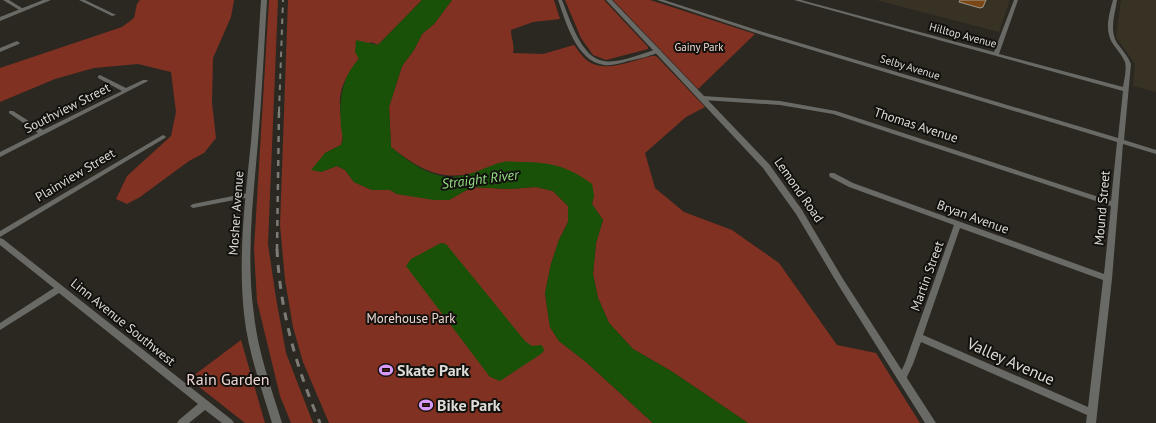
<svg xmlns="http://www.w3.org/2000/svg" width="1156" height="423" viewBox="0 0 1156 423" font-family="'PT Sans',sans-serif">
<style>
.built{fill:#383225}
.green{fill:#803121}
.water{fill:#195108}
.building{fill:#7a4715;stroke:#9f9790}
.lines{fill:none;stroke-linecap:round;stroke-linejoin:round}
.minor{fill:#696a66;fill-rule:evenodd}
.tertiary{fill:#696a66;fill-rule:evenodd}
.rail-far2{stroke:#7d7b75;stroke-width:2;stroke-dasharray:5.5 5.5;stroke-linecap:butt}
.rail-far1{stroke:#7d7b75;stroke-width:2.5;stroke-dasharray:6 6;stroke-linecap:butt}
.rail{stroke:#7d7b75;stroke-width:3;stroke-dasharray:8 8;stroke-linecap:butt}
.labels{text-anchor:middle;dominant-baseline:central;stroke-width:4;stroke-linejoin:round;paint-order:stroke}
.far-street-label{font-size:11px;fill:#dedcd7;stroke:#12110e}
.far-park-label{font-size:11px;fill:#efd6d0;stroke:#12110e}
.street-label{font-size:13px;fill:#dedcd7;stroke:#12110e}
.park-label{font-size:13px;fill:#efd6d0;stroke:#12110e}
.water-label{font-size:14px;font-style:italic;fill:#95e184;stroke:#12110e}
.near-street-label{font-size:16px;fill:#dedcd7;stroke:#12110e}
.near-poi-label{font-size:16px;font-weight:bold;fill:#dedcd7;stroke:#12110e;text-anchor:start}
.near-park-label{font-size:16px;fill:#efd6d0;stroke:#12110e}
</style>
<rect width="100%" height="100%" fill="#2b2821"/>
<!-- built -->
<path class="built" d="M876 0H1010L999 32Z
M1121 0H1156V92L1133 86 1135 64 1116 37Z"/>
<!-- green -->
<path class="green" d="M140 0H234L231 17 213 58 212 103 216 138 204 153 189 161 140 197 127 204 116 199 127 176 171 136 176 112 171 72 138 64 94 68 55 79 0 102V68L122 27 134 18 137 4Z
M269 0H278L268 244 276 298 286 353 313 423H291L280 396 257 301 254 249Z
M288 0H422L378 45 371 42C358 61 338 81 340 105 340 118 345 133 341 145L325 153 321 172 337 166 345 170 354 182 372 190H390L397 194 449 200 472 187 509 189 536 187 553 191 568 206V222L559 240 551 264 545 293 550 327 559 341 586 362 653 423H329L303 362 293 327 285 280 280 225Z
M452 0H554L560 19 533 22 511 30C511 39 515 45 513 53L543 54 574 45C579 51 583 59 591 63 608 72 634 60 652 56H656L660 60 705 107 686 117 645 153 655 188 684 212 732 230 779 263 837 345 876 353 920 423H748L671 371 633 349 609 323 598 298 593 274 596 243 603 220 592 204 594 195 478 172C442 182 420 170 391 147L389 107 402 66 414 50 422 34 434 24Z
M565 0H604L648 47V49L606 60 593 55 581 38Z
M613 0H650L755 34 698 89Z
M241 340 265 423H245L189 379Z"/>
<!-- water -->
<path class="water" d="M422 0H452L434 24 422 34 414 50 402 66 389 107 391 147C405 159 423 172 441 176 464 181 482 167 503 162 508 161 515 162 521 162 550 162 568 166 592 184L594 195 592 204 603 220 596 243 593 274 598 298 609 323 633 349 671 371 748 423H653L586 362 559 341 550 327 545 293 551 264 559 240 568 222V206L553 191 536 187 509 189 472 187 449 200H434L397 194 390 190H372L354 182 345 170 337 166 321 172 311 170 325 153 341 145C344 138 342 134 341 127 339 103 341 77 359 59L355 52 356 40 378 45Z
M441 243 446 244 525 341 532 346 541 345 543 347 544 351 541 354 500 381 490 377 406 266 411 259Z"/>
<!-- building -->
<path class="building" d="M960 0H986L983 7 980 8 959 2Z"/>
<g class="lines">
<!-- minor -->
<path class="minor" d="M3 0H9L25 10 21 11Z
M79 0H85L116 15 112 16Z
M558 0H562C570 19 581 58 604 61 620 64 642 53 658 49L661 51C652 56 638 59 628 61 621 63 612 66 604 65 576 61 566 22 558 0Z
M657 0H664L763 32 1118 138 1123 91 794 0H801L994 52 1014 0H1018L999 54 1123 87C1124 80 1127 69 1125 62 1121 52 1111 45 1109 35 1106 24 1110 11 1113 0H1117C1115 14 1109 30 1117 43 1122 50 1128 56 1131 64L1124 140 1156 150V154L1123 144 1112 279 1096 423H1086L1087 415 921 342 913 364 905 381 902 382 899 381 898 378 905 363 954 225 849 187 830 177 829 175 830 173H834L853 183 1104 274 1111 206 833 114 780 105 703 100 700 98 703 96 780 101 836 111 1111 201 1117 142 759 34ZM960 228 1103 280 1088 407 923 335Z
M17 41 20 43 19 44 0 52V48Z
M100 75 126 88 143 80H147L148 81 0 157V152L38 133 9 113V111H13L43 130 122 91 98 78V76Z
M163 135 165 136 166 137 165 138 0 237V231Z
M248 193 251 195 250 197 193 208 190 206 193 204Z
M0 238 3 239 232 420 234 423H222L205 410 189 423H177L179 420 198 404 59 293 0 330V323L54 288 0 245Z"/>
<!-- tertiary -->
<path class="tertiary" d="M43 0H51L0 21V17Z
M261 0H267C264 47 262 95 258 142 253 200 246 257 254 315 258 352 271 387 282 423H272C261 387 248 352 244 314 238 257 245 200 251 142 255 95 258 47 261 0Z
M606 0H612L769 164 802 210 843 279 936 423H925L837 283 796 214 763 168Z"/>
<!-- rail-far2 -->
<path class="rail-far2" d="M279 112 283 0"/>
<!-- rail-far1 -->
<path class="rail-far1" d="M277 250 279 111"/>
<!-- rail -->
<path class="rail" d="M277 249C280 311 296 367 320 423"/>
</g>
<!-- icons -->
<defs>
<symbol id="stadium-bare" viewBox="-9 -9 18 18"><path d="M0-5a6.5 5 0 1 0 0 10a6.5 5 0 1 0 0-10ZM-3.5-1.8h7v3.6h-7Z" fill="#d89af8" stroke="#12110e" stroke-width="2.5" paint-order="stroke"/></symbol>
</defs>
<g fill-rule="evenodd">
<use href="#stadium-bare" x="376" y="360" width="20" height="20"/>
<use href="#stadium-bare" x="416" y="395" width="20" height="20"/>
</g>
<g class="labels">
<!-- far-street labels -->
<g class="far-street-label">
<text transform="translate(963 35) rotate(15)">Hilltop Avenue</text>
<text transform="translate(910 67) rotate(17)">Selby Avenue</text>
</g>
<!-- far-park labels -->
<g class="far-park-label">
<text x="699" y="47">Gainy Park</text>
</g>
<!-- street labels -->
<g class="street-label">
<text transform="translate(67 108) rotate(-27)">Southview Street</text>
<text transform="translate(916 125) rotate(18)">Thomas Avenue</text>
<text transform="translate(75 175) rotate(-31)">Plainview Street</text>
<text transform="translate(799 190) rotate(55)">Lemond Road</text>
<text transform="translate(1102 208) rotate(-85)">Mound Street</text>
<text transform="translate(236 213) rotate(-86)">Mosher Avenue</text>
<text transform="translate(973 217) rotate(20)">Bryan Avenue</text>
<text transform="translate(927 276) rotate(-70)">Martin Street</text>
<text transform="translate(123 322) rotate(39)">Linn Avenue Southwest</text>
</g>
<!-- park labels -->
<g class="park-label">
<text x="411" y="318">Morehouse Park</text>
</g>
<!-- water labels -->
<g class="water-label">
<text transform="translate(480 179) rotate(-7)">Straight River</text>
</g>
<!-- near-street labels -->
<g class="near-street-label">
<text transform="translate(1011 361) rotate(24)">Valley Avenue</text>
</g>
<!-- near-poi labels -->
<g class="near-poi-label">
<text x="397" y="370">Skate Park</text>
<text x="437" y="405">Bike Park</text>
</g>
<!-- near-park labels -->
<g class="near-park-label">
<text x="228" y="379">Rain Garden</text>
</g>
</g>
</svg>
